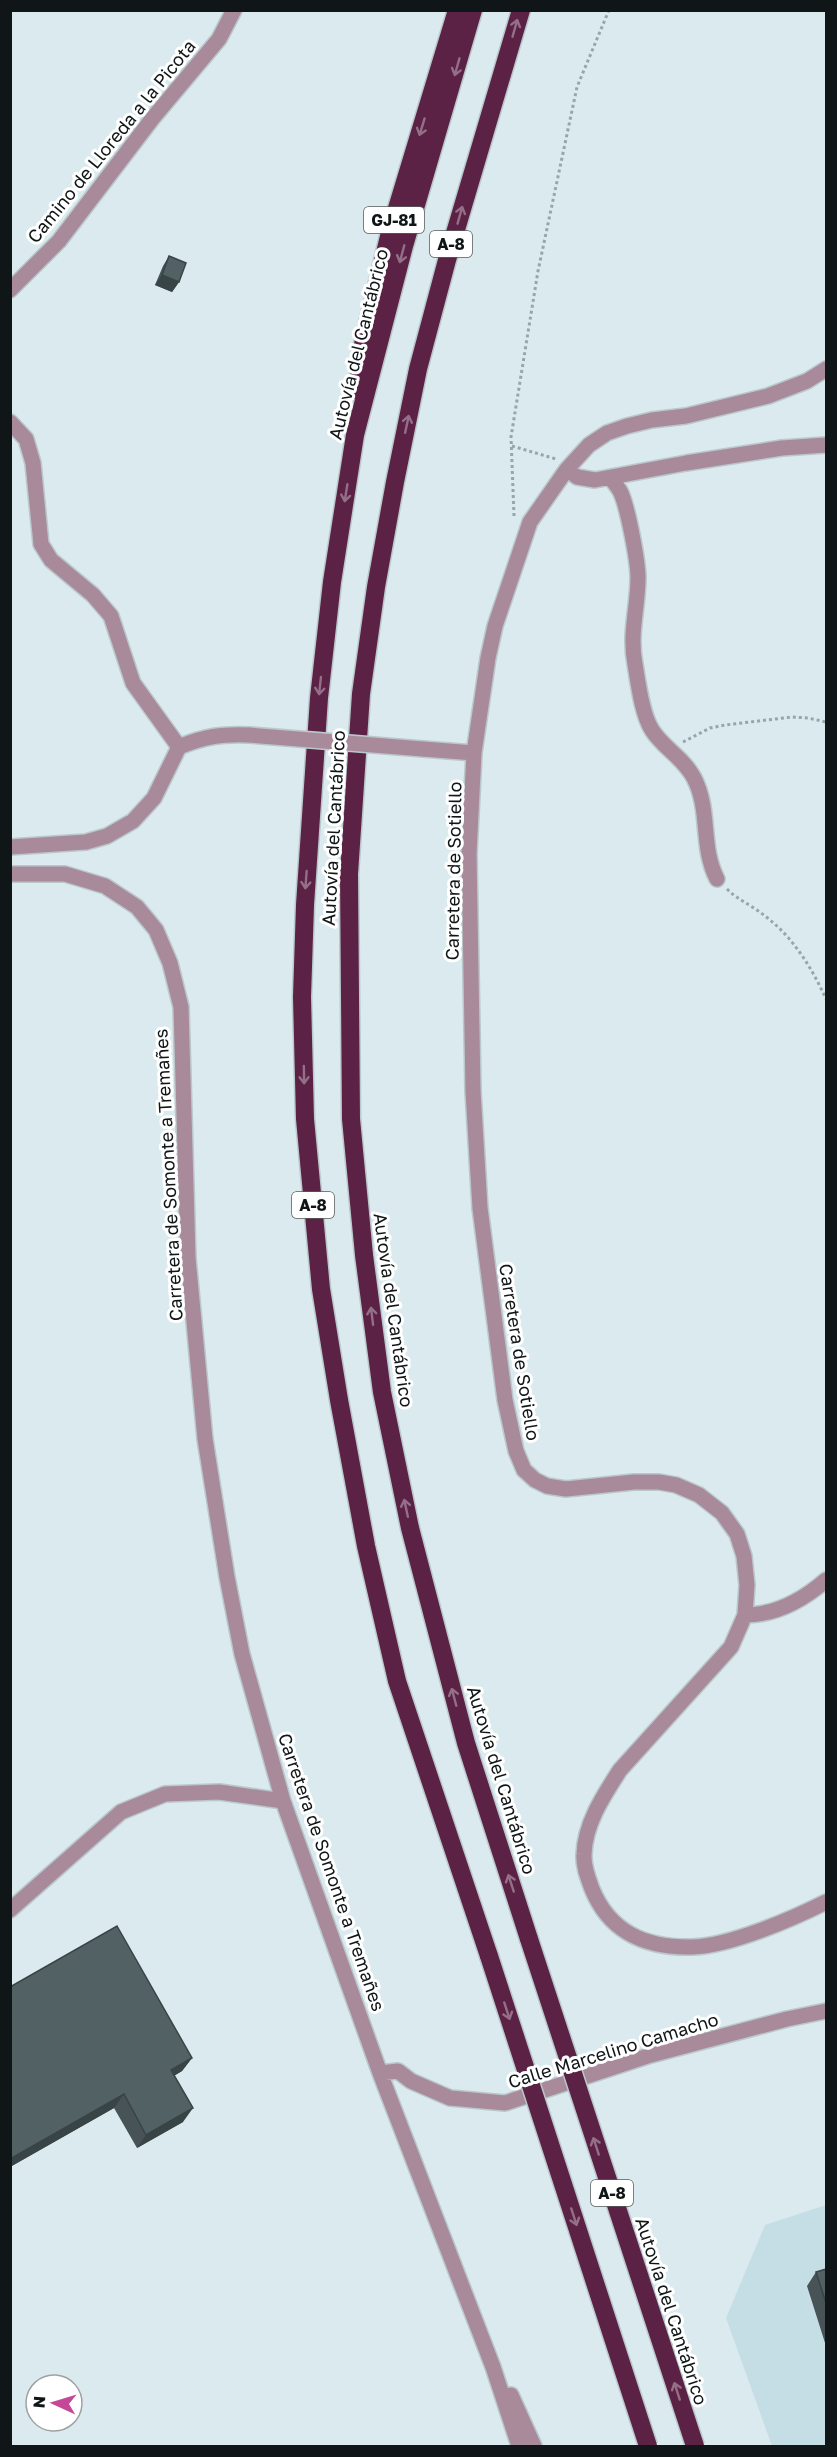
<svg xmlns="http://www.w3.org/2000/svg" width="837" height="2457" viewBox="0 0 837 2457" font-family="'Golos Text',sans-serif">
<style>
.built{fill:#c5dee5}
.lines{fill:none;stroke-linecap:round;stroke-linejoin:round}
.minor-casing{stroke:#bac8cc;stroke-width:18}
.highway-casing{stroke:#bac8cc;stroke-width:21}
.path{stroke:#98a5a9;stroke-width:3;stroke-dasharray:3 3;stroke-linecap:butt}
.minor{stroke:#a98a9b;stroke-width:15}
.highway{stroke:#5b2246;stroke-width:18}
.minor-bridge-casing{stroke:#bac8cc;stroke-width:18;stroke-linecap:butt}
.highway-bridge-casing{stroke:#bac8cc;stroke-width:21;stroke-linecap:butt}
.minor-bridge{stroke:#a98a9b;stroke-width:15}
.highway-bridge{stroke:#5b2246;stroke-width:18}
.wall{fill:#475356}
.shaded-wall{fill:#394446}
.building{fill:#526164;stroke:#394446;stroke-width:1.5}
.oneway{stroke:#946f87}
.labels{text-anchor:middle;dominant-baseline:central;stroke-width:6;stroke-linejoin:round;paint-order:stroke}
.shield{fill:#fff;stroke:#585c5d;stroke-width:1.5}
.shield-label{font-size:16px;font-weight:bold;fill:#101617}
.street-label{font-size:18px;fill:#101617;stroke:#fff}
</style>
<rect width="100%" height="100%" fill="#daeaef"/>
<!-- built -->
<path class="built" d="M826 2205V2446H772L726 2318 765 2225Z"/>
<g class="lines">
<defs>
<path id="minor" d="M10 290 59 241 152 119 219 39 234 10
M826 369 807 381 768 396 686 416 652 420 627 426 607 433 589 445 567 469 530 522 495 626 488 658 474 753 469 854 473 1091 480 1208 505 1400 516 1451 524 1470 535 1480 547 1486 566 1489 634 1482H659L676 1485 699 1495 722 1513 737 1534 744 1556 747 1585 745 1615 731 1647 620 1770C604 1795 585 1823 584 1854 583 1866 588 1878 592 1889 610 1933 646 1948 692 1947 730 1946 792 1919 826 1902
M10 422 26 439 33 463 41 544 51 560 93 595 111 616 133 683 179 747
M567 469 577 477 595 480 686 463 782 448 826 445
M611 478C614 483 619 488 621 493 628 509 638 561 638 578 638 607 629 634 635 664 638 682 642 715 652 730 663 748 683 757 694 778 711 811 700 846 717 879
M423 749 474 753
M10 847 86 842 107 836 133 821 154 798 179 747C205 736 222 734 249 735
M10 874H65L105 886 137 907 156 930 170 963 181 1007 188 1258 205 1439 227 1577 242 1654 283 1801 380 2073 493 2367 519 2446
M745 1615C776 1615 803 1600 826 1580
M10 1910 121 1812 165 1794 219 1792 283 1801
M380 2073 398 2071 411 2081 450 2098 505 2103 651 2055 787 2019 826 2011
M511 2395 534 2446"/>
<path id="highway" d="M473 10 404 246 355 435 332 582 319 698 305 905 302 997 305 1119 321 1289 339 1400 366 1546 397 1681 489 1956
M521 10 447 260 418 369 395 482 376 587 361 694 349 874 351 1119 364 1255 382 1392 410 1528 466 1743 529 1939
M358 391 361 353 391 228 457 10"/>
</defs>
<!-- minor casing -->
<use href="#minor" class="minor-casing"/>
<!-- highway casing -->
<use href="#highway" class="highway-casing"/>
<!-- path -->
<path class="path" d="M512 446 556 459
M514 516 511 437 538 271 577 87 609 10
M683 742 710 728 725 725 792 717 808 718 826 722
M727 889C738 900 753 906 765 916 793 937 812 968 826 999"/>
<!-- minor -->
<use href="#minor" class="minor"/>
<!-- highway -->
<use href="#highway" class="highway"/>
<defs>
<path id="minor-bridge" d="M249 735 423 749"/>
<path id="highway-bridge" d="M529 1939 695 2446
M489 1956 648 2446"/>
</defs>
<!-- minor-bridge casing -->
<use href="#minor-bridge" class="minor-bridge-casing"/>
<!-- highway-bridge casing -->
<use href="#highway-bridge" class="highway-bridge-casing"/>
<!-- minor-bridge -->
<use href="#minor-bridge" class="minor-bridge"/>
<!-- highway-bridge -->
<use href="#highway-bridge" class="highway-bridge"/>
</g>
<!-- wall -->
<path class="wall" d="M169 256 179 282 172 292 155 285 163 266Z
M10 1987 192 2058 182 2071 174 2076 183 2122 137 2148 114 2108 10 2167Z
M826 2269V2346L807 2286 816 2272Z"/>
<!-- shaded-wall -->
<path class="shaded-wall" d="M162 275 179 282 172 292 155 285Z
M192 2058 182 2071 161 2083 171 2070Z
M124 2094 114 2108 10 2167V2159Z
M193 2108 183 2122 137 2148 146 2135Z"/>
<!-- building -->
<path class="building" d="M169 256 186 263 179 282 162 275Z
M117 1926 192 2058 171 2070 193 2108 146 2135 124 2094 10 2159V1987Z
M826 2269V2303L816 2272Z"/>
<!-- one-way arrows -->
<defs><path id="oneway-shaft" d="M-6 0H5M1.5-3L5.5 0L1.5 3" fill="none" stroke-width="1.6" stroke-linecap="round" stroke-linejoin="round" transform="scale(1.5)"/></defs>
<g class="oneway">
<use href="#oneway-shaft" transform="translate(515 28) rotate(-74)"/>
<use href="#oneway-shaft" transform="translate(457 67) rotate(106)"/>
<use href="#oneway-shaft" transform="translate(422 127) rotate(107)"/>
<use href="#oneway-shaft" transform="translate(460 215) rotate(-74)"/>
<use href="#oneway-shaft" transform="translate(402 254) rotate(105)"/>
<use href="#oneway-shaft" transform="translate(407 424) rotate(-78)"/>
<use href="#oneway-shaft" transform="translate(346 493) rotate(99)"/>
<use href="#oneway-shaft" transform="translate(320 686) rotate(96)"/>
<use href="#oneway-shaft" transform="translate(306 880) rotate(94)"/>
<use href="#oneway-shaft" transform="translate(304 1075) rotate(89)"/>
<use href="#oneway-shaft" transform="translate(372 1316) rotate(-97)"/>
<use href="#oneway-shaft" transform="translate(406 1508) rotate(-102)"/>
<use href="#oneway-shaft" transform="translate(454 1697) rotate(-105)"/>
<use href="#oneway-shaft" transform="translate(511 1883) rotate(-108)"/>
<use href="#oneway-shaft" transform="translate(507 2011) rotate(72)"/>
<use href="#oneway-shaft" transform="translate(596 2146) rotate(-108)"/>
<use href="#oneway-shaft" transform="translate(574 2217) rotate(72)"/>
<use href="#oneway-shaft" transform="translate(677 2391) rotate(-108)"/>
</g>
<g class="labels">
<!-- shield labels -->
<g class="shield">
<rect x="364" y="207" width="60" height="26" rx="4.5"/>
<rect x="430" y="231" width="42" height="26" rx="4.5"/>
<rect x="292" y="1192" width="42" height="26" rx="4.5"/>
<rect x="591" y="2180" width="42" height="26" rx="4.5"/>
</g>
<g class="shield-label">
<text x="394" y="220">GJ-81</text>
<text x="451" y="244">A-8</text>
<text x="313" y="1205">A-8</text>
<text x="612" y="2193">A-8</text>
</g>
<!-- street labels -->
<g class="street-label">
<text transform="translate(111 141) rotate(-51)">Camino de Lloreda a la Picota</text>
<text transform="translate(358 344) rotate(-76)">Autovía del Cantábrico</text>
<text transform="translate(333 828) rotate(-87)">Autovía del Cantábrico</text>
<text transform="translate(453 871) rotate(-89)">Carretera de Sotiello</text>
<text transform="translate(168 1175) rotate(-93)">Carretera de Somonte a Tremañes</text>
<text transform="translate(394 1310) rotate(82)">Autovía del Cantábrico</text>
<text transform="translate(520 1352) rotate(81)">Carretera de Sotiello</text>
<text transform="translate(502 1780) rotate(73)">Autovía del Cantábrico</text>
<text transform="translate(332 1872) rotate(71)">Carretera de Somonte a Tremañes</text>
<text transform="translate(613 2050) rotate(-17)">Calle Marcelino Camacho</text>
<text transform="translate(672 2311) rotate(72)">Autovía del Cantábrico</text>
</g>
</g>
<!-- border -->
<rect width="837" height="2457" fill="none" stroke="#101617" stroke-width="24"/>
<!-- north arrow -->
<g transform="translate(54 2403) rotate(274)"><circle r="28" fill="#ffffff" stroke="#9fa2a2" stroke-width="1.5"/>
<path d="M0-4.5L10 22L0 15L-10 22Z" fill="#c54898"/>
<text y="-9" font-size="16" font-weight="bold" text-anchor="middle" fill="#101617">N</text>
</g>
</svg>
